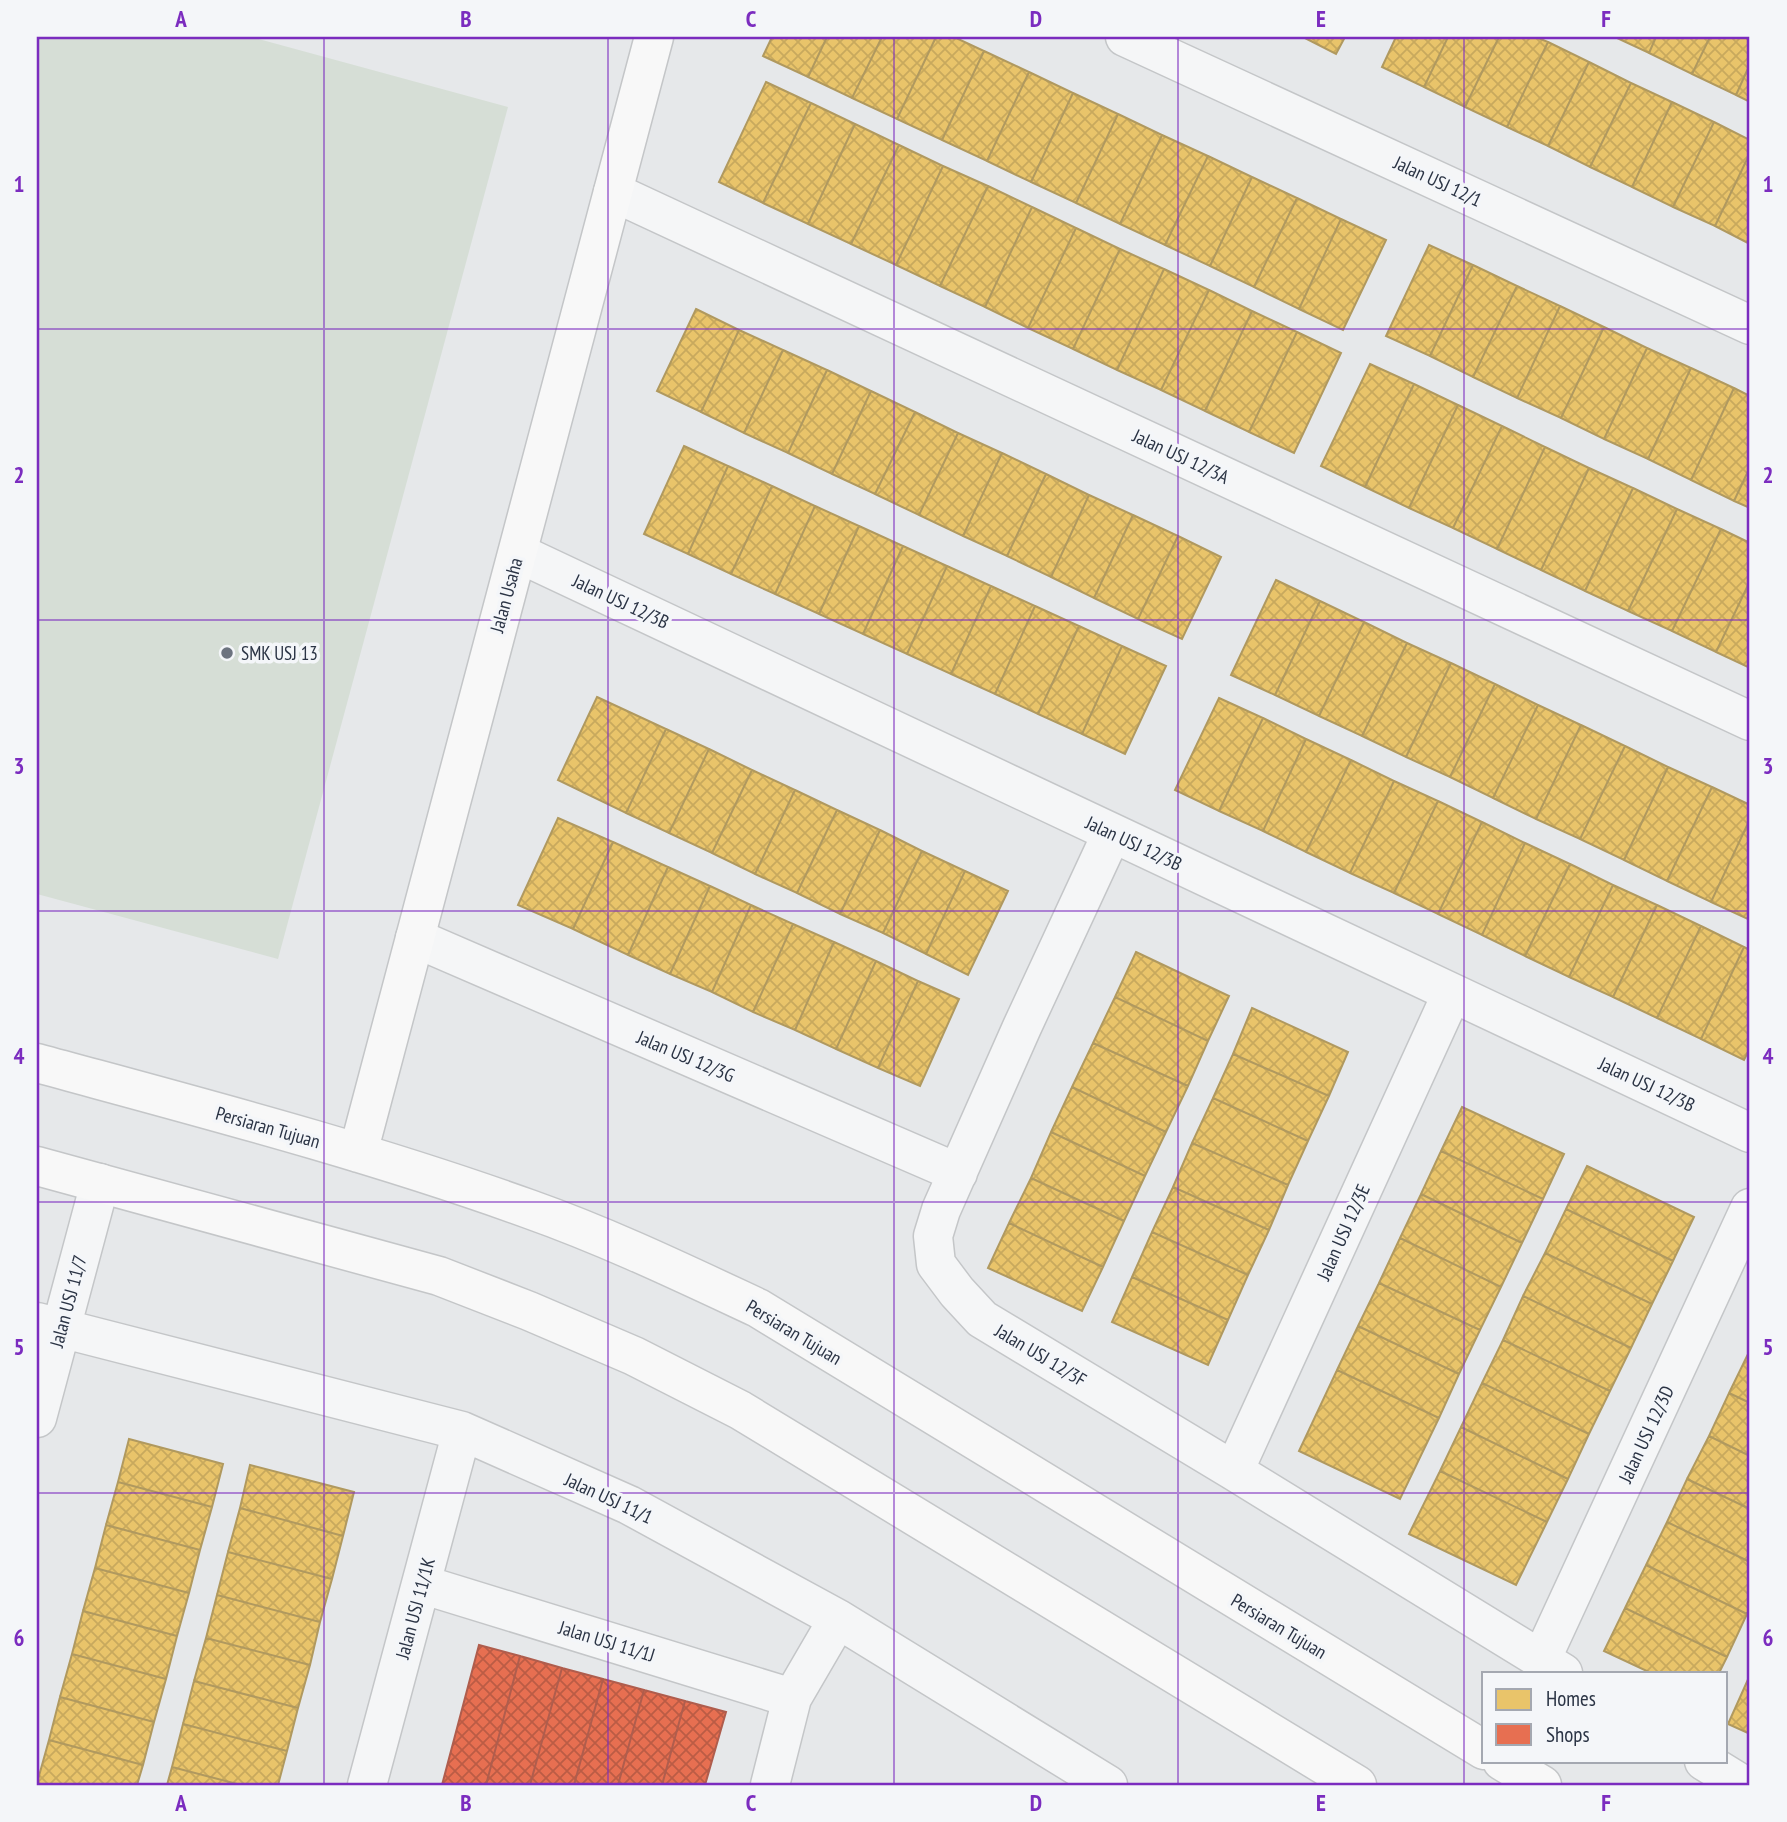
<svg xmlns="http://www.w3.org/2000/svg" width="1787" height="1822" viewBox="0 0 1787 1822" font-family="'PT Sans Narrow',sans-serif">
<style>
.garden{fill:#d6ded6}
.homes{fill:url(#homes-cross-hatch);stroke:#b0995f;stroke-width:2}
.shops{fill:url(#shops-cross-hatch);stroke:#af5d4d;stroke-width:2}
.lines{fill:none;stroke-linecap:round;stroke-linejoin:round}
.street-casing{stroke:#c4c6c8;stroke-width:41}
.secondary-casing{stroke:#c4c6c8;stroke-width:41}
.street{stroke:#f5f6f7;stroke-width:38}
.secondary{stroke:#f8f8f8;stroke-width:38}
.grid{fill:none;stroke:#7b2cbf;stroke-width:2;stroke-opacity:0.55}
.poi-dot{fill:#6c737f;stroke:#f4f6f9;stroke-width:2.5}
.labels{text-anchor:middle;dominant-baseline:central;stroke-width:7;stroke-linejoin:round;paint-order:stroke}
.street-label{font-size:19px;fill:#2b3445;stroke:#f4f6f9}
.poi-label{font-size:19px;fill:#2b3445;stroke:#f4f6f9;text-anchor:start}
.neatline{fill:none;stroke:#7b2cbf;stroke-width:2.5}
.grid-label{font-size:23px;text-anchor:middle;font-weight:bold;fill:#7b2cbf}
</style>
<defs>
<pattern id="homes-cross-hatch" width="8" height="8" patternUnits="userSpaceOnUse" patternTransform="scale(1.75)"><rect width="8" height="8" fill="#e9c46a"/><path d="M0 0l8 8M0 8l8-8" fill="none" stroke="#c8a95d"/></pattern>
<pattern id="shops-cross-hatch" width="8" height="8" patternUnits="userSpaceOnUse" patternTransform="scale(1.75)"><rect width="8" height="8" fill="#e76f51"/><path d="M0 0l8 8M0 8l8-8" fill="none" stroke="#bb5c45"/></pattern>
</defs>
<rect width="100%" height="100%" fill="#e6e8ea"/>
<!-- garden -->
<path class="garden" d="M37 37H251L508 107 278 959 37 894Z"/>
<!-- homes -->
<path class="homes" d="M772 37H827L808 77 763 56Z
M827 37H882L852 98 808 77Z
M882 37H936L897 119 852 98Z
M936 37H954L984 51 942 140 897 119Z
M1303 37H1345L1336 54Z
M1396 37H1448L1424 87 1382 67Z
M1448 37H1499L1465 107 1424 87Z
M1499 37H1536L1548 42 1507 127 1465 107Z
M1615 37H1656L1649 53Z
M1656 37H1710L1692 74 1649 53Z
M1710 37H1750V64L1736 95 1692 74Z
M1548 42 1589 62 1548 146 1507 127Z
M984 51 1029 72 987 161 942 140Z
M1589 62 1631 83 1590 167 1548 146Z
M1750 64V102L1736 95Z
M1029 72 1073 93 1031 182 987 161Z
M766 82 811 103 763 203 719 182Z
M1631 83 1672 102 1632 187 1590 167Z
M1073 93 1118 114 1076 203 1031 182Z
M1672 102 1714 122 1673 207 1632 187Z
M811 103 855 124 808 224 763 203Z
M1118 114 1162 135 1120 224 1076 203Z
M1714 122 1750 140V153L1715 226 1673 207Z
M855 124 899 145 851 244 808 224Z
M1162 135 1208 156 1165 245 1120 224Z
M899 145 943 166 896 265 851 244Z
M1750 153V244L1715 226Z
M1208 156 1252 177 1210 266 1165 245Z
M943 166 988 186 940 286 896 265Z
M1252 177 1297 198 1254 287 1210 266Z
M988 186 1032 207 985 307 940 286Z
M1297 198 1341 219 1299 309 1254 287Z
M1032 207 1076 228 1028 328 985 307Z
M1341 219 1386 240 1343 330 1299 309Z
M1076 228 1120 249 1073 349 1028 328Z
M1429 245 1473 265 1430 356 1386 336Z
M1120 249 1164 269 1117 370 1073 349Z
M1473 265 1517 286 1473 377 1430 356Z
M1164 269 1209 290 1161 390 1117 370Z
M1517 286 1560 306 1517 398 1473 377Z
M1209 290 1252 311 1205 411 1161 390Z
M1560 306 1604 327 1561 418 1517 398Z
M696 309 739 330 701 412 657 391Z
M1252 311 1297 332 1249 432 1205 411Z
M1604 327 1647 348 1604 439 1561 418Z
M739 330 783 350 744 433 701 412Z
M1297 332 1341 353 1294 453 1249 432Z
M1647 348 1691 368 1648 459 1604 439Z
M783 350 827 370 788 453 744 433Z
M1370 364 1414 384 1365 487 1321 466Z
M1691 368 1734 388 1691 480 1648 459Z
M827 370 871 391 832 474 788 453Z
M1414 384 1458 405 1409 508 1365 487Z
M1734 388 1750 396V467L1734 501 1691 480Z
M871 391 915 412 875 494 832 474Z
M1458 405 1502 426 1453 528 1409 508Z
M915 412 958 433 919 515 875 494Z
M1502 426 1545 447 1497 549 1453 528Z
M958 433 1002 453 963 536 919 515Z
M684 446 728 466 688 554 644 534Z
M1545 447 1589 468 1541 570 1497 549Z
M1002 453 1046 474 1007 556 963 536Z
M728 466 772 486 731 574 688 554Z
M1750 467V508L1734 501Z
M1589 468 1633 488 1585 591 1541 570Z
M1046 474 1089 495 1051 577 1007 556Z
M772 486 815 506 775 594 731 574Z
M1633 488 1677 509 1628 611 1585 591Z
M1089 495 1133 515 1094 598 1051 577Z
M815 506 859 526 819 614 775 594Z
M1677 509 1721 529 1672 631 1628 611Z
M1133 515 1178 536 1138 619 1094 598Z
M859 526 903 546 863 634 819 614Z
M1721 529 1750 543V581L1716 652 1672 631Z
M1178 536 1221 557 1182 639 1138 619Z
M903 546 947 566 907 654 863 634Z
M947 566 991 586 951 674 907 654Z
M1276 580 1320 601 1275 695 1231 675Z
M1750 581V668L1716 652Z
M991 586 1035 606 995 694 951 674Z
M1320 601 1364 622 1319 716 1275 695Z
M1035 606 1079 626 1038 714 995 694Z
M1364 622 1407 643 1362 736 1319 716Z
M1079 626 1122 646 1082 734 1038 714Z
M1407 643 1451 663 1406 757 1362 736Z
M1122 646 1166 666 1125 754 1082 734Z
M1451 663 1495 684 1450 777 1406 757Z
M1495 684 1538 705 1493 798 1450 777Z
M597 697 666 729 626 813 558 780Z
M1219 698 1263 718 1219 811 1175 790Z
M1538 705 1581 725 1536 819 1493 798Z
M1263 718 1306 739 1263 831 1219 811Z
M1581 725 1625 746 1580 839 1536 819Z
M666 729 709 749 669 833 626 813Z
M1306 739 1351 760 1306 852 1263 831Z
M1625 746 1668 767 1624 860 1580 839Z
M709 749 752 770 712 853 669 833Z
M1351 760 1394 781 1350 873 1306 852Z
M1668 767 1712 787 1667 881 1624 860Z
M752 770 795 790 755 874 712 853Z
M1394 781 1438 801 1394 893 1350 873Z
M1712 787 1750 805V819L1711 902 1667 881Z
M795 790 837 810 797 893 755 874Z
M1438 801 1482 822 1438 914 1394 893Z
M837 810 880 830 840 914 797 893Z
M558 818 613 842 573 929 518 905Z
M1750 819V920L1711 902Z
M1482 822 1525 843 1482 935 1438 914Z
M880 830 922 851 883 933 840 914Z
M613 842 668 867 628 955 573 929Z
M1525 843 1570 864 1525 956 1482 935Z
M922 851 965 871 926 954 883 933Z
M1570 864 1613 885 1569 977 1525 956Z
M668 867 710 886 670 974 628 955Z
M965 871 1008 891 968 975 926 954Z
M1613 885 1657 905 1613 997 1569 977Z
M710 886 751 905 712 992 670 974Z
M751 905 793 924 753 1012 712 992Z
M1657 905 1701 926 1657 1018 1613 997Z
M793 924 834 942 795 1030 753 1012Z
M1701 926 1744 947 1701 1039 1657 1018Z
M834 942 876 961 836 1049 795 1030Z
M1744 947 1750 950V1048L1744 1060 1701 1039Z
M1136 952 1229 996 1208 1041 1115 997Z
M876 961 918 981 878 1068 836 1049Z
M918 981 959 999 920 1086 878 1068Z
M1115 997 1208 1041 1188 1086 1093 1043Z
M1252 1008 1348 1052 1329 1096 1233 1054Z
M1093 1043 1188 1086 1166 1132 1072 1087Z
M1233 1054 1329 1096 1308 1141 1213 1098Z
M1072 1087 1166 1132 1145 1176 1051 1132Z
M1213 1098 1308 1141 1288 1185 1192 1143Z
M1462 1107 1564 1154 1543 1199 1441 1151Z
M1051 1132 1145 1176 1124 1221 1031 1178Z
M1192 1143 1288 1185 1269 1230 1173 1187Z
M1441 1151 1543 1199 1522 1243 1421 1194Z
M1587 1166 1694 1217 1673 1261 1566 1209Z
M1031 1178 1124 1221 1103 1267 1009 1223Z
M1173 1187 1269 1230 1248 1275 1152 1232Z
M1421 1194 1522 1243 1501 1287 1400 1238Z
M1566 1209 1673 1261 1652 1304 1545 1253Z
M1009 1223 1103 1267 1082 1311 988 1268Z
M1152 1232 1248 1275 1228 1320 1132 1277Z
M1400 1238 1501 1287 1480 1330 1379 1283Z
M1545 1253 1652 1304 1631 1348 1523 1296Z
M1132 1277 1228 1320 1208 1365 1112 1322Z
M1379 1283 1480 1330 1459 1374 1358 1326Z
M1523 1296 1631 1348 1610 1391 1503 1340Z
M1358 1326 1459 1374 1439 1418 1337 1370Z
M1503 1340 1610 1391 1589 1434 1482 1383Z
M1750 1350V1403L1729 1393Z
M1337 1370 1439 1418 1400 1499 1299 1451Z
M1482 1383 1589 1434 1568 1479 1461 1427Z
M1729 1393 1750 1403V1456L1709 1436Z
M1461 1427 1568 1479 1547 1522 1440 1471Z
M1709 1436 1750 1456V1509L1687 1479Z
M129 1439 223 1464 212 1507 118 1482Z
M250 1465 354 1492 343 1536 240 1508Z
M1440 1471 1547 1522 1516 1585 1409 1534Z
M1687 1479 1750 1509V1562L1667 1522Z
M118 1482 212 1507 200 1550 106 1525Z
M240 1508 343 1536 332 1579 228 1552Z
M1667 1522 1750 1562V1608L1747 1614 1646 1565Z
M106 1525 200 1550 189 1593 95 1568Z
M228 1552 332 1579 320 1622 217 1595Z
M1646 1565 1747 1614 1727 1657 1625 1608Z
M95 1568 189 1593 177 1636 83 1611Z
M217 1595 320 1622 310 1665 206 1638Z
M1625 1608 1727 1657 1719 1673H1651L1604 1651Z
M83 1611 177 1636 166 1679 72 1654Z
M206 1638 310 1665 298 1708 194 1681Z
M72 1654 166 1679 154 1722 60 1697Z
M1750 1675V1734L1728 1724Z
M194 1681 298 1708 287 1751 183 1724Z
M60 1697 154 1722 143 1765 49 1740Z
M183 1724 287 1751 278 1785H241L172 1767Z
M49 1740 143 1765 137 1785H45L37 1783Z
M172 1767 241 1785H167Z"/>
<!-- shops -->
<path class="shops" d="M479 1645 520 1656 486 1785H442Z
M520 1656 562 1668 530 1785H486Z
M562 1668 603 1679 574 1785H530Z
M603 1679 644 1690 618 1785H574Z
M644 1690 685 1701 662 1785H618Z
M685 1701 726 1712 705 1785H662Z"/>
<g class="lines">
<defs>
<path id="street" d="M1125 37 1750 325
M613 192 1750 721
M518 553 1750 1133
M1112 833 1022 1027 941 1210 933 1236 936 1264 957 1292 982 1319 1234 1471 1563 1673
M415 938 958 1173
M37 1322 462 1431 629 1505 838 1619 1108 1785
M37 1418 100 1183
M1234 1471 1452 993
M421 1584 792 1698
M1541 1660 1750 1208
M1704 1761 1743 1785
M367 1785 462 1431
M770 1785 792 1698 838 1619"/>
<path id="secondary" d="M37 1063C202 1108 368 1151 529 1209 608 1237 683 1273 758 1308L1484 1750
M358 1153 654 37
M37 1166 439 1276 529 1311 634 1356 740 1410 1357 1785
M1502 1761 1542 1785"/>
</defs>
<!-- street casing -->
<use href="#street" class="street-casing"/>
<!-- secondary casing -->
<use href="#secondary" class="secondary-casing"/>
<!-- street -->
<use href="#street" class="street"/>
<!-- secondary -->
<use href="#secondary" class="secondary"/>
</g>
<!-- grid -->
<path class="grid" d="M324 37V1785M608 37V1785M894 37V1785M1178 37V1785M1464 37V1785M37 329H1750M37 620H1750M37 911H1750M37 1202H1750M37 1493H1750"/>
<!-- markers -->
<circle class="poi-dot" cx="227" cy="653" r="7"/>
<g class="labels">
<!-- street labels -->
<g class="street-label">
<text transform="translate(1438 181) rotate(25)">Jalan USJ 12/1</text>
<text transform="translate(1181 456) rotate(25)">Jalan USJ 12/3A</text>
<text transform="translate(506 595) rotate(-75)">Jalan Usaha</text>
<text transform="translate(621 601) rotate(25)">Jalan USJ 12/3B</text>
<text transform="translate(1134 843) rotate(25)">Jalan USJ 12/3B</text>
<text transform="translate(686 1056) rotate(23)">Jalan USJ 12/3G</text>
<text transform="translate(1647 1084) rotate(25)">Jalan USJ 12/3B</text>
<text transform="translate(268 1127) rotate(16)">Persiaran Tujuan</text>
<text transform="translate(1343 1232) rotate(-66)">Jalan USJ 12/3E</text>
<text transform="translate(68 1301) rotate(-75)">Jalan USJ 11/7</text>
<text transform="translate(794 1332) rotate(31)">Persiaran Tujuan</text>
<text transform="translate(1041 1355) rotate(31)">Jalan USJ 12/3F</text>
<text transform="translate(1646 1434) rotate(-65)">Jalan USJ 12/3D</text>
<text transform="translate(609 1498) rotate(25)">Jalan USJ 11/1</text>
<text transform="translate(415 1608) rotate(-75)">Jalan USJ 11/1K</text>
<text transform="translate(1279 1626) rotate(31)">Persiaran Tujuan</text>
<text transform="translate(607 1641) rotate(17)">Jalan USJ 11/1J</text>
</g>
<!-- poi labels -->
<g class="poi-label">
<text x="241" y="653">SMK USJ 13</text>
</g>
</g>
<!-- border -->
<rect width="1787" height="1822" fill="none" stroke="#f4f6f9" stroke-width="77"/>
<!-- legend -->
<rect x="1482" y="1672" width="245" height="91" fill="#f4f6f9" stroke="#a4a8b1" stroke-width="2"/>
<rect x="1496" y="1689" width="35" height="21" fill="#e9c46a" stroke="#a4a8b1" stroke-width="2"/>
<text x="1546" y="1706" font-size="21" fill="#2b3445">Homes</text>
<rect x="1496" y="1724" width="35" height="21" fill="#e76f51" stroke="#a4a8b1" stroke-width="2"/>
<text x="1546" y="1742" font-size="21" fill="#2b3445">Shops</text>
<rect x="38" y="38" width="1710" height="1746" class="neatline"/>
<g class="grid-label">
<text x="181" y="27">A</text>
<text x="466" y="27">B</text>
<text x="751" y="27">C</text>
<text x="1036" y="27">D</text>
<text x="1321" y="27">E</text>
<text x="1606" y="27">F</text>
<text x="19" y="192">1</text>
<text x="1768" y="192">1</text>
<text x="19" y="483">2</text>
<text x="1768" y="483">2</text>
<text x="19" y="774">3</text>
<text x="1768" y="774">3</text>
<text x="19" y="1064">4</text>
<text x="1768" y="1064">4</text>
<text x="19" y="1355">5</text>
<text x="1768" y="1355">5</text>
<text x="19" y="1646">6</text>
<text x="1768" y="1646">6</text>
<text x="181" y="1811">A</text>
<text x="466" y="1811">B</text>
<text x="751" y="1811">C</text>
<text x="1036" y="1811">D</text>
<text x="1321" y="1811">E</text>
<text x="1606" y="1811">F</text>
</g>
</svg>
